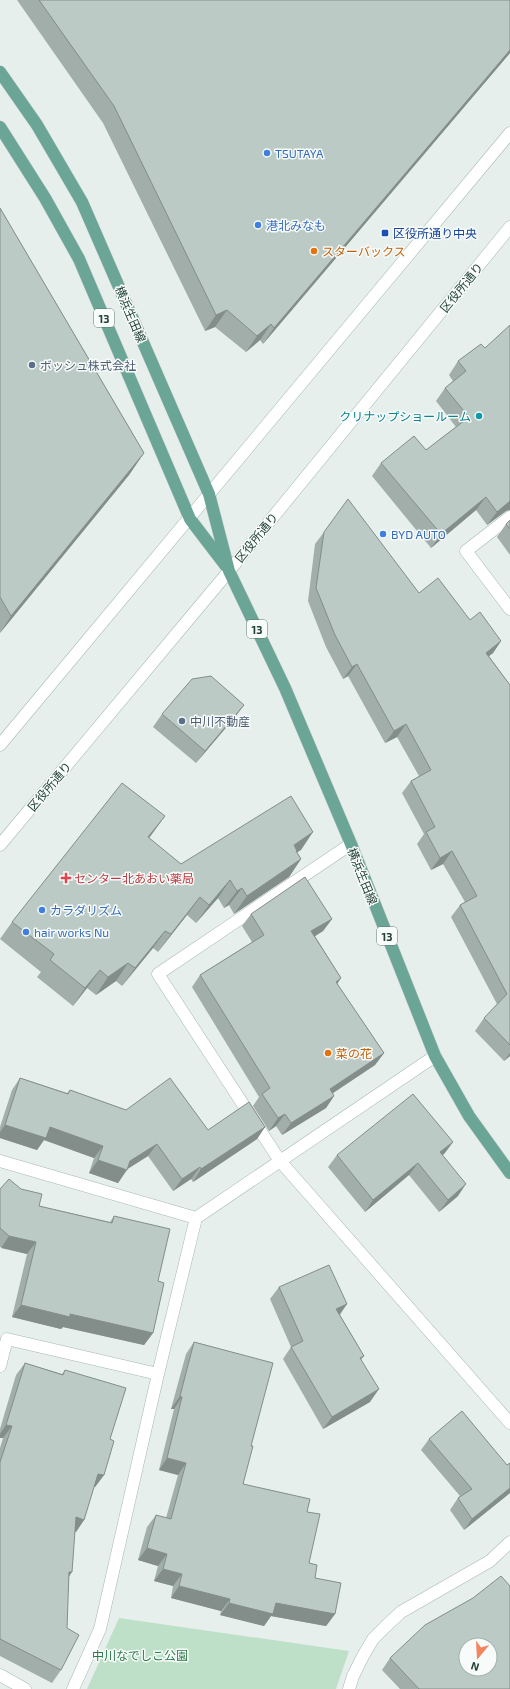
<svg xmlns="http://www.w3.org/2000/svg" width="510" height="1689" viewBox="0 0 510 1689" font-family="'Exo 2','Noto Sans JP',sans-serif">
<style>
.green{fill:#bfe0c8}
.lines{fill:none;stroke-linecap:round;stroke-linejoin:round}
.minor-casing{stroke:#a8b8b2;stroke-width:13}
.tertiary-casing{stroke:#a8b8b2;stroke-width:13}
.primary-casing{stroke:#c2cac8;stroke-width:13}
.minor{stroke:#fff;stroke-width:12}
.tertiary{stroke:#fff;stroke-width:12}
.primary{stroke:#6aa596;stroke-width:12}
.wall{fill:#a1aea9}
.shaded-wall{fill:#838d89}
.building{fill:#bbcac4;stroke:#838d89;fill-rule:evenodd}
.shop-dot{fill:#3f7fe0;stroke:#f7fbf9;stroke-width:1.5}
.transit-dot{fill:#1a4fb4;stroke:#f7fbf9;stroke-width:1.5}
.food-dot{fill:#e8710a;stroke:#f7fbf9;stroke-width:1.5}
.service-dot{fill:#5c6f8a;stroke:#f7fbf9;stroke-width:1.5}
.culture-dot{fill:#0f9aa8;stroke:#f7fbf9;stroke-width:1.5}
.health-dot{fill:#e0444e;stroke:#f7fbf9;stroke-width:1.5}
.labels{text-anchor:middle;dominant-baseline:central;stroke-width:3;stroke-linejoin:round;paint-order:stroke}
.shield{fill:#f7fbf9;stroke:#637a73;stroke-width:1}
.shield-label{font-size:11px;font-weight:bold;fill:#24423a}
.shop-label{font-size:12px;fill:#366cbe;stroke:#f7fbf9;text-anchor:start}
.transit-label{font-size:12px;fill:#164399;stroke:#f7fbf9;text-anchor:start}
.food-label{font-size:12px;fill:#c56008;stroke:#f7fbf9;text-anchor:start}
.street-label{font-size:12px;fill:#24423a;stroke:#f7fbf9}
.service-label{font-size:12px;fill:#4e5e75;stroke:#f7fbf9;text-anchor:start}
.culture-label{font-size:12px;fill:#0d838f;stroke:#f7fbf9;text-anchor:end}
.health-label{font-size:12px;fill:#be3a42;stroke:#f7fbf9;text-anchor:start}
.park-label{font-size:12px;fill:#2d7a4b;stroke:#f7fbf9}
</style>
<rect width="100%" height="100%" fill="#e6efeb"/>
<!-- green -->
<path class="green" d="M119 1618 349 1651 336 1689H87Z"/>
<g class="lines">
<defs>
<path id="minor" d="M510 517 466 551 510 609
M351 844 158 974 280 1161 510 1423
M0 1161 196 1218
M0 1366 7 1339 158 1374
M0 1675 25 1689
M73 1689 100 1629 158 1374 196 1218 435 1056
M349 1689 353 1676 363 1656 373 1639 386 1626 401 1612 490 1561 510 1542"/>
<path id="tertiary" d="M0 745 510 133
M0 845 229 571 510 227"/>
<path id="primary" d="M0 72 37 125 82 202 209 494 229 571 285 688 351 844 435 1056 469 1116 510 1173
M0 127 45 198 79 259 190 519 226 566"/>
</defs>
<!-- minor casing -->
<use href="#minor" class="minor-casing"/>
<!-- tertiary casing -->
<use href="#tertiary" class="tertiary-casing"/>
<!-- primary casing -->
<use href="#primary" class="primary-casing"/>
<!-- minor -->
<use href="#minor" class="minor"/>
<!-- tertiary -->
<use href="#tertiary" class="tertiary"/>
<!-- primary -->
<use href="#primary" class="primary"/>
</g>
<!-- wall -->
<path class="wall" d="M17 0H510V53L263 344 260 340 246 352 215 327 205 331 103 123Z
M0 208 144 453 129 475 0 633Z
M481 344 506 511 487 525 476 510 431 548 372 476 381 463 426 450 456 427 436 401 445 388 453 381 449 375 458 361Z
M510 520V555L497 537 506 524Z
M324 532 419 593 470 620 501 641 493 653 489 656 510 685V1056L504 1061 475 1031 484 1018 497 1004 451 917 460 905 465 902 443 864 431 870 417 844 424 834 402 793 411 781 419 776 397 737 385 743 348 676 343 679 326 647 308 601 315 544Z
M244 705 235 717 196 763 153 727 162 714Z
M165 816 149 838 181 864 301 850 297 852 301 859 289 877 234 914 229 905 224 908 218 898 196 923 187 915 158 952 153 948 122 986 116 981 96 995 87 988 73 1006 37 977 41 972 0 939 12 922Z
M251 914 332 919 323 931 315 936 341 978 337 984 384 1053 375 1065 333 1093 334 1096 326 1108 282 1135 276 1126 269 1131 253 1106 259 1097 192 987 200 975 252 942 242 926Z
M20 1078 67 1093 70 1090 126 1110 208 1130 265 1127 257 1139 193 1182 191 1179 173 1191 148 1156 127 1169 118 1183 89 1173 94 1158 44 1140 37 1150 0 1138V1127L12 1090Z
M453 1142 444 1154 442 1155 458 1196 439 1212 409 1175 365 1212 328 1167 337 1155Z
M0 1189 39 1206 110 1222 114 1216 158 1281 153 1333 144 1345 63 1327 61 1329 12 1317 27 1254 0 1247Z
M279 1287 347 1304 340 1315 364 1356 361 1360 370 1402 323 1429 283 1359 291 1347 270 1299Z
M194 1342 251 1446 243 1484 307 1512 309 1563 315 1578 335 1614 326 1626 271 1616 264 1626 220 1615 221 1611 171 1598 173 1586 154 1581 158 1566 138 1560 147 1527 156 1515 166 1518 178 1475 159 1470 174 1409H171L186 1354Z
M25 1363 62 1374 65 1370 110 1439 104 1475 95 1487H94L84 1520 76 1532 75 1531 69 1577 61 1670 52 1683 0 1656V1448L3 1438H0V1429L16 1375Z
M429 1439 507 1465 510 1463V1493L464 1530 450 1510 458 1498 460 1496 421 1450Z
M390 1658 510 1689H400L382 1670Z"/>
<!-- shaded-wall -->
<path class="shaded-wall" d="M510 50V53L263 344 274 328Z
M227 310 215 327 205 331 216 315Z
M271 324 260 340 246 352 257 336Z
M144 453 129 475 0 633 11 616Z
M486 497 476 510 431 548 441 534Z
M510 501V510L506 511 487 525 497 512Z
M501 641 493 653 477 665 486 653Z
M357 664 348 676 343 679 352 667Z
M244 705 235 717 196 763 205 751Z
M406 724 397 737 385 743 394 731Z
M165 816 152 834 136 855 148 837Z
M313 832 301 850 296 853 294 845Z
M452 851 443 864 431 870 440 858Z
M301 859 289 877 234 914 247 896Z
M230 880 218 898 196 923 209 905Z
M242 888 229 905 224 908 237 891Z
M200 897 187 915 158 952 171 934Z
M332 919 323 931 303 944 311 931Z
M165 931 153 948 122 986 135 968Z
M128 963 116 981 96 995 108 977Z
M100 970 87 988 73 1006 85 988Z
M341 978 333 990 336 982Z
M384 1053 375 1065 321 1101 330 1089Z
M510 1053V1056L504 1061Z
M334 1096 326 1108 282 1135 291 1123Z
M285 1114 276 1126 269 1131 278 1118Z
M5 1125 50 1127 103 1146 94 1158 44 1140 37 1150 0 1138V1132Z
M265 1127 257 1139 193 1182 201 1169Z
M453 1142 444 1154 431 1164 440 1152Z
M157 1144 148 1156 126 1170H127L118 1183 89 1173 98 1160 130 1161Z
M418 1163 409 1175 365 1212 373 1200Z
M200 1167 191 1179 173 1191 182 1179Z
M466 1184 458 1196 439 1212 448 1200Z
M9 1236 36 1242 27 1254 1 1248Z
M347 1304 338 1316 336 1309Z
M21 1305 70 1314 153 1333 144 1345 63 1327 61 1329 12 1317Z
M379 1389 370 1402 323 1429 332 1417Z
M180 1396 182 1397 174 1409H171Z
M6 1425 12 1426 3 1438H0V1434Z
M167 1458 186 1463 178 1475 159 1470Z
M98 1474 104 1475 95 1487 90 1486Z
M510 1488V1493L464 1530 472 1519Z
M76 1517 84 1520 76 1532 67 1529Z
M147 1548 167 1554 158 1566 138 1560Z
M163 1569 182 1574 173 1586 154 1581Z
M69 1572H72L64 1584Z
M179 1586 230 1599 221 1611 171 1598Z
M229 1603H276L335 1614 326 1626 271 1616 264 1626 220 1615Z"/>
<!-- building -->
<path class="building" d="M39 0H510V50L274 328 271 324 257 336 227 310 216 315 114 106Z
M0 208 144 453 11 616 0 597Z
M510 325V501L497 512 486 497 441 534 381 463 414 436 426 450 469 417 445 388 466 371 458 361 481 344 485 348Z
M348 499 419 593 438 578 470 620 480 612 501 641 486 653 510 685V1045L484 1018 507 994 460 905 477 896 452 851 440 858 426 832 435 827 411 781 431 770 406 724 394 731 357 664 352 667 335 635 316 588 324 532Z
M510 520V529L506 524Z
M211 676 244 705 205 751 162 714 192 679Z
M122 783 165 816 148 837 181 864 291 796 313 832 294 845 297 851H296L301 859 247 896 242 888 237 891 230 880 209 905 200 897 171 934 165 931 135 968 128 963 108 977 100 970 85 988 50 960 54 954 12 922Z
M305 877 332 919 311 931 341 978 336 982 384 1053 330 1089 334 1096 291 1123 285 1114 278 1118 262 1094 270 1088 200 975 264 935 251 914Z
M20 1078 68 1094 70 1090 126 1110 170 1078 208 1130 249 1102 265 1127 201 1169 200 1167 182 1179 157 1144 130 1161 127 1170 98 1160 103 1146 50 1127 46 1138 5 1125Z
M413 1094 453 1142 440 1152 466 1184 448 1200 418 1163 373 1200 337 1155Z
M9 1179 21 1189 42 1194 39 1206 112 1223 114 1216 170 1229 158 1281 164 1283 153 1333 70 1314V1317L21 1305 36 1242 9 1236 0 1228V1189Z
M329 1265 347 1304 336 1309 364 1356 360 1358 379 1389 332 1417 291 1347 303 1341 279 1287Z
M194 1342 273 1363 251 1446H253L243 1484 310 1499 307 1512 320 1514 309 1563 317 1565 315 1578 341 1583 335 1614 276 1603 273 1614 229 1603 230 1599 179 1586 182 1574 163 1569 167 1554 147 1548 156 1515 171 1519 186 1463 167 1458 182 1397 180 1396Z
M25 1363 63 1375 65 1370 126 1388 110 1439 114 1441 104 1475 98 1474 84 1520 76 1517 72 1572H69L67 1628 79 1635 61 1670 0 1639V1462L12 1426 6 1425Z
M462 1411 507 1465 510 1463V1488L472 1519 458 1498 472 1489 429 1439Z
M501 1576 510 1586V1689H419L390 1658 425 1625 473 1598ZM466 1645H490V1669H466Z"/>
<!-- markers -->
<g class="shop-dot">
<circle cx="267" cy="153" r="4"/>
<circle cx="258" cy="225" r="4"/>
<circle cx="383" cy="534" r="4"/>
<circle cx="42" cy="910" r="4"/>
<circle cx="26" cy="932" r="4"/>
</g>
<rect class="transit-dot" x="381" y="229" width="8" height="8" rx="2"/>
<g class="food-dot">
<circle cx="314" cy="251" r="4"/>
<circle cx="328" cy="1053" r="4"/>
</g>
<g class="service-dot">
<circle cx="32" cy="365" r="4"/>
<circle cx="182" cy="721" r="4"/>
</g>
<circle class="culture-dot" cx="479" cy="416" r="4"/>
<path class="health-dot" d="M64 872h4v4h4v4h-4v4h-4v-4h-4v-4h4z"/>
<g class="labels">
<!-- shield labels -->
<g class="shield">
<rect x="94" y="309" width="20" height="18" rx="3"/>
<rect x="247" y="620" width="20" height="18" rx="3"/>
<rect x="377" y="927" width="20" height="18" rx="3"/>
</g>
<g class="shield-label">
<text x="104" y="318">13</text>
<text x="257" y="629">13</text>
<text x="387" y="936">13</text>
</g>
<!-- shop labels -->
<g class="shop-label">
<text x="275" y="153">TSUTAYA</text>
<text x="266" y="225">港北みなも</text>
<text x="391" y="534">BYD AUTO</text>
<text x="50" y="910">カラダリズム</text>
<text x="34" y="932">hair works Nu</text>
</g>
<!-- transit labels -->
<g class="transit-label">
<text x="393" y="233">区役所通り中央</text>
</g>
<!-- food labels -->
<g class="food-label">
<text x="322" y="251">スターバックス</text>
<text x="336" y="1053">菜の花</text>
</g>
<!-- street labels -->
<g class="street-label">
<text transform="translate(461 287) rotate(-51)">区役所通り</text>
<text transform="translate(131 314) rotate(67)">横浜生田線</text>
<text transform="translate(256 537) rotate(-51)">区役所通り</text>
<text transform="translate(49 786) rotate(-50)">区役所通り</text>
<text transform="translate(363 876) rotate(68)">横浜生田線</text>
</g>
<!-- service labels -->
<g class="service-label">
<text x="40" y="365">ボッシュ株式会社</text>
<text x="190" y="721">中川不動産</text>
</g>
<!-- culture labels -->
<g class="culture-label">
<text x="471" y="416">クリナップショールーム</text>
</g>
<!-- health labels -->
<g class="health-label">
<text x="74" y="878">センター北あおい薬局</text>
</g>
<!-- park labels -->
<g class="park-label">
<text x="140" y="1655">中川なでしこ公園</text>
</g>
</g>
<!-- north arrow -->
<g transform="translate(478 1657) rotate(198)"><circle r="19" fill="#f7fbf9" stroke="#a3b1ad"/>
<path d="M0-3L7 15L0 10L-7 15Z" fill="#f4845f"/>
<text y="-6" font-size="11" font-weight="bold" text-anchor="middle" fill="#24423a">N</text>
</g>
</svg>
